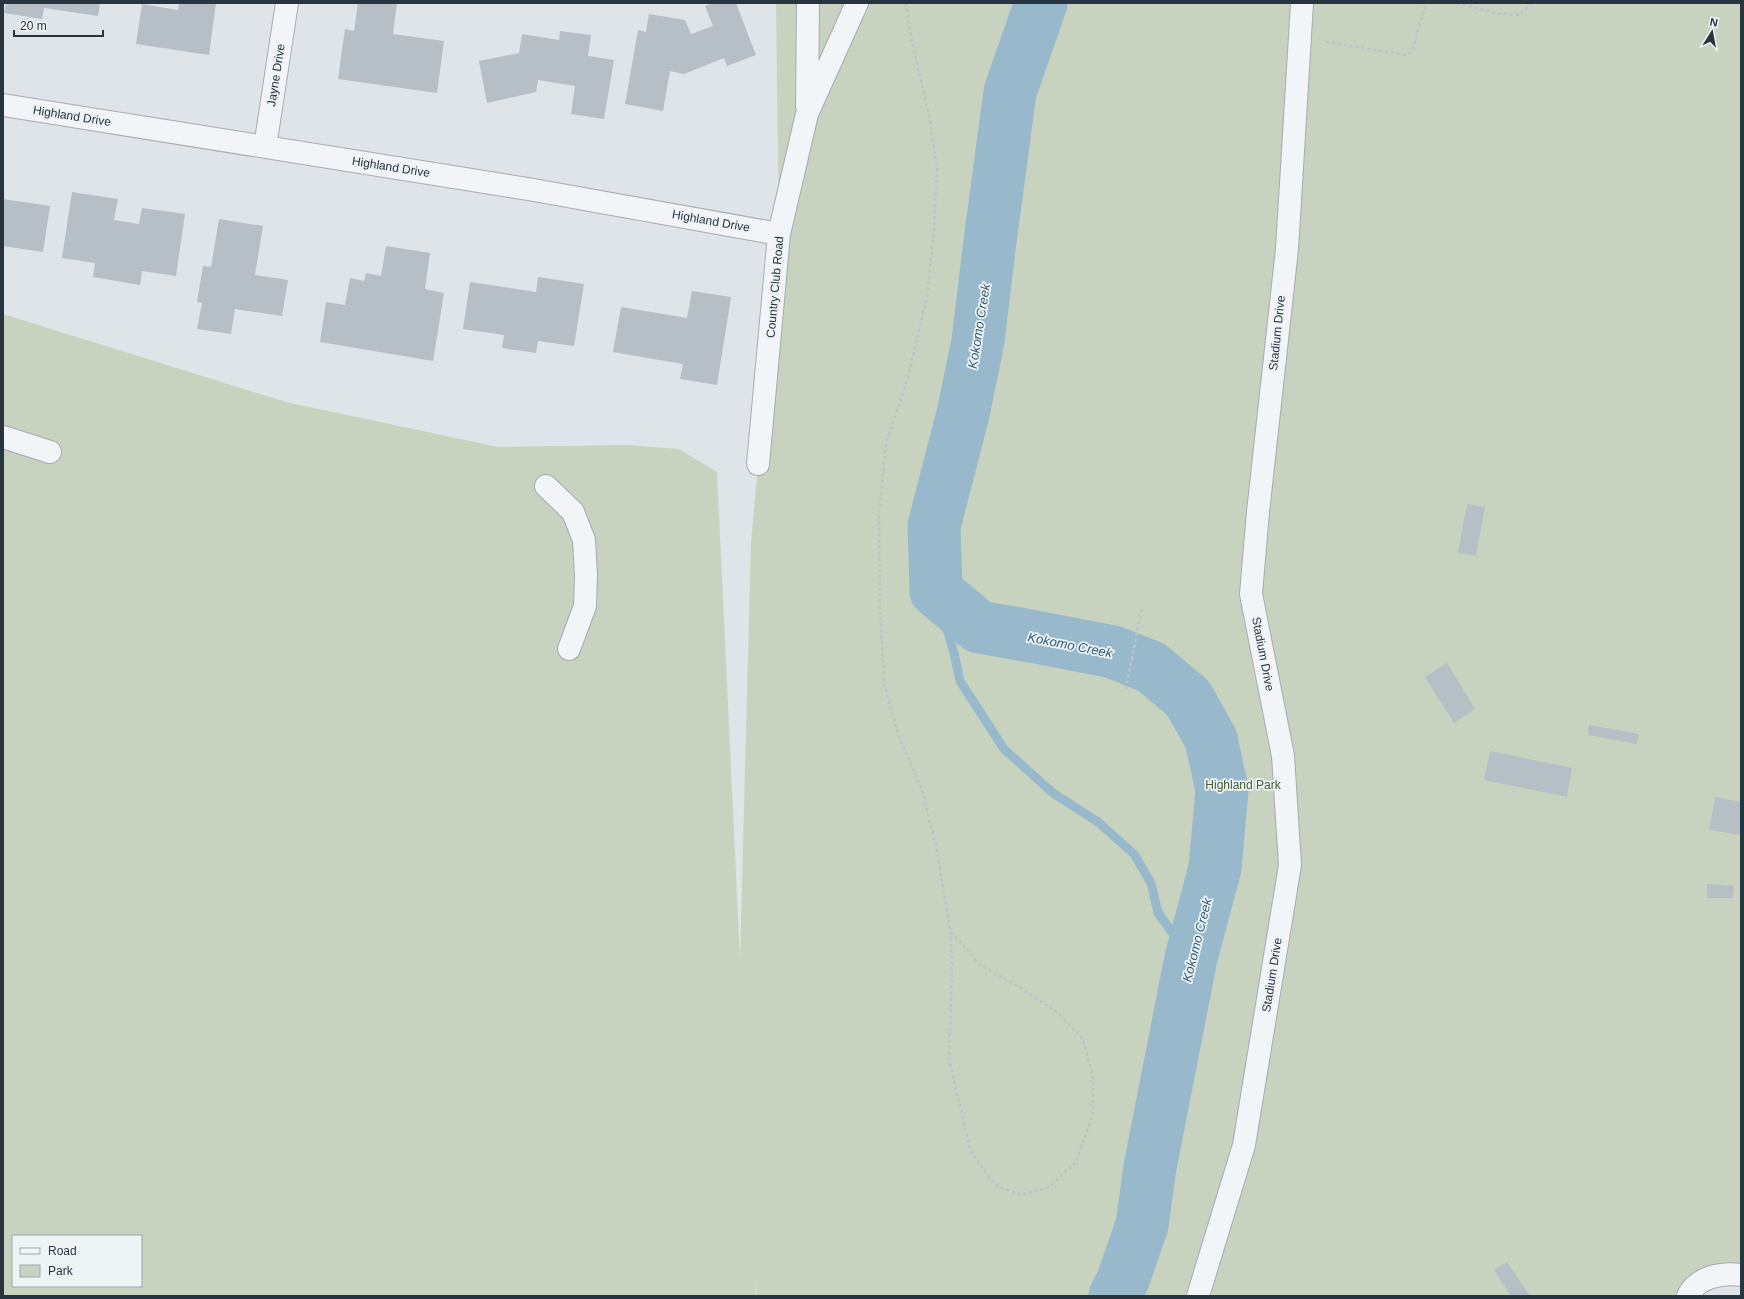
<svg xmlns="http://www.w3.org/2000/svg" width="1744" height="1299" viewBox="0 0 1744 1299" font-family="Helvetica,sans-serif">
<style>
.green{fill:#c8d3bf;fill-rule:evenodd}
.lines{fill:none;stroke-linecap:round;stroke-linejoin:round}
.stream{stroke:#98b9cb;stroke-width:9}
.river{stroke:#98b9cb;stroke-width:53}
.building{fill:#b6bfc6}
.minor-casing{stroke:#a4acb3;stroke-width:24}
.path{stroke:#bdc2c8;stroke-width:2.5;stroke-dasharray:3 3;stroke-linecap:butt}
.minor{stroke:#f2f4f7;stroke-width:22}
.labels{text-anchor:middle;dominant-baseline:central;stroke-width:3.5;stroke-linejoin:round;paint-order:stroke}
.street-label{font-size:12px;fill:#273541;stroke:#eef3f6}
.park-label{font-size:12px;fill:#435d34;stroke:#eef3f6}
.water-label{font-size:13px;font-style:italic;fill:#2f5b76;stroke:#eef3f6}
</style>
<rect width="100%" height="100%" fill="#dfe4e9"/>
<!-- green -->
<path class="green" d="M776 3H1741V1275L1688 1296H757L755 1279 756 1296H3V314L286 402 498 447 628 445 679 449 717 472 740 959 751 543 779 234ZM13 1236H141V1286H13Z"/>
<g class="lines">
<!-- stream -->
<path class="stream" d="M936 591 954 653 960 681 1004 749 1053 793 1098 822 1134 854 1151 883 1158 913 1191 958"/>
<!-- river -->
<path class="river" d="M1041 3 1010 92 990 241 978 341 963 414 934 526 936 591 979 627 1036 637 1113 652 1151 667 1188 698 1211 739 1222 790 1215 868 1191 958 1150 1167 1142 1225 1123 1280 1115 1296"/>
</g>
<!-- building -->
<path class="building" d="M6 3H100L98 16 44 8 42 19 4 13Z
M179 3H216L209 55 136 44 142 4 178 10Z
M358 3H397L393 34 444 41 437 93 338 79 345 29 354 31Z
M714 3H736L756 55 727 66 724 58 684 74 670 71 663 111 625 104 638 30 646 32 649 14 685 20 691 34 713 26 705 6Z
M560 31 591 35 588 56 614 60 604 119 571 114 575 86 538 80 536 92 487 103 479 61 519 53 522 34 559 40Z
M72 192 118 199 114 220 139 224 142 208 185 214 176 276 142 271 140 285 93 277 95 263 62 258Z
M3 199 50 206 43 252 3 246Z
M219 219 263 226 255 275 288 280 282 316 235 309 231 334 197 329 202 303 197 302 203 266 211 267Z
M386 246 430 253 425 289 444 293 433 361 320 342 326 302 345 305 350 278 364 281 366 273 381 276Z
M538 277 584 284 574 346 538 341 536 353 502 348 504 335 463 329 470 282 536 292Z
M692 291 731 297 717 385 680 379 683 364 613 352 621 307 687 318Z
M1467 504 1485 507 1476 556 1458 553Z
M1447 663 1475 709 1454 723 1425 677Z
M1589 725 1639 734 1637 744 1588 735Z
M1490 751 1572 768 1567 797 1484 780Z
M1715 797 1741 802V835L1709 830Z
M1707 884 1734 886 1733 898H1707Z
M1507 1262 1530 1296H1511L1497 1275 1494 1270Z"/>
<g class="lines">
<defs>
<path id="minor" d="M3 105 528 189 779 234
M807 106 808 3
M265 147 287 3
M3 437 50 452
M758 464 779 234 807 114 857 3
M546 486 573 512 584 540 586 575 585 606 569 649
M1198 1296 1244 1145 1290 865 1283 756 1251 594 1258 512 1287 249 1302 3
M1688 1296C1697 1277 1722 1272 1741 1275"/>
</defs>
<!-- minor casing -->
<use href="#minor" class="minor-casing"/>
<!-- path -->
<path class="path" d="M906 3 911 37 929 116 937 168 934 229 927 296 908 377 886 444 879 515 880 607 884 683 898 734 922 790 937 851 950 930 952 965 949 1058 970 1150 995 1185 1020 1195 1048 1188 1076 1162 1093 1114V1076L1083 1039 1058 1013 1019 987 979 964 950 930
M1457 3 1496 13 1519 15 1532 3
M1326 42 1406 55 1412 51 1426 3
M1126 689 1142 606"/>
<!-- minor -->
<use href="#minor" class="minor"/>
</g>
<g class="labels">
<!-- street labels -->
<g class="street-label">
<text transform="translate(276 75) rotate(-81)">Jayne Drive</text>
<text transform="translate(72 116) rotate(9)">Highland Drive</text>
<text transform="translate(391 167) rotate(9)">Highland Drive</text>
<text transform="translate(711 221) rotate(10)">Highland Drive</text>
<text transform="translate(775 287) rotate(-85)">Country Club Road</text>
<text transform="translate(1277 333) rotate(-84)">Stadium Drive</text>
<text transform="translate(1263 654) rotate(79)">Stadium Drive</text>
<text transform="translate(1272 975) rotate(-81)">Stadium Drive</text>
</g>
<!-- park labels -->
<g class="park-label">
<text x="1243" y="785">Highland Park</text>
</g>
<!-- water labels -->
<g class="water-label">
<text transform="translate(979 326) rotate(-81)">Kokomo Creek</text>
<text transform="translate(1070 645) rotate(11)">Kokomo Creek</text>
<text transform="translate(1197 940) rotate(-76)">Kokomo Creek</text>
</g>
</g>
<!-- border -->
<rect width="1744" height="1299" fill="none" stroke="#273541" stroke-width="8"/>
<!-- legend -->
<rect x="12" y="1235" width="130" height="52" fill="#eef3f6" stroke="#9ea7ae"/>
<rect x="20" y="1248" width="20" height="6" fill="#f2f4f7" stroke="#9ea7ae"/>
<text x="48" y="1255" font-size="12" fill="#273541">Road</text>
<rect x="20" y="1265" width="20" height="12" fill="#c8d3bf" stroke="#9ea7ae"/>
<text x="48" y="1275" font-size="12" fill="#273541">Park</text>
<!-- north arrow -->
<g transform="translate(1712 32) rotate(11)" stroke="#eef3f6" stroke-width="3" paint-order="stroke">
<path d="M0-3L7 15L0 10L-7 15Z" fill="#273541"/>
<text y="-6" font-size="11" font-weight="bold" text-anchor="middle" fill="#273541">N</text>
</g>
<!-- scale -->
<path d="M14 30v6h89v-6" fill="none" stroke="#273541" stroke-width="2"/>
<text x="20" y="30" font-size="12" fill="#273541" stroke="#eef3f6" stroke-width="3" paint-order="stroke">20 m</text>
</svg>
